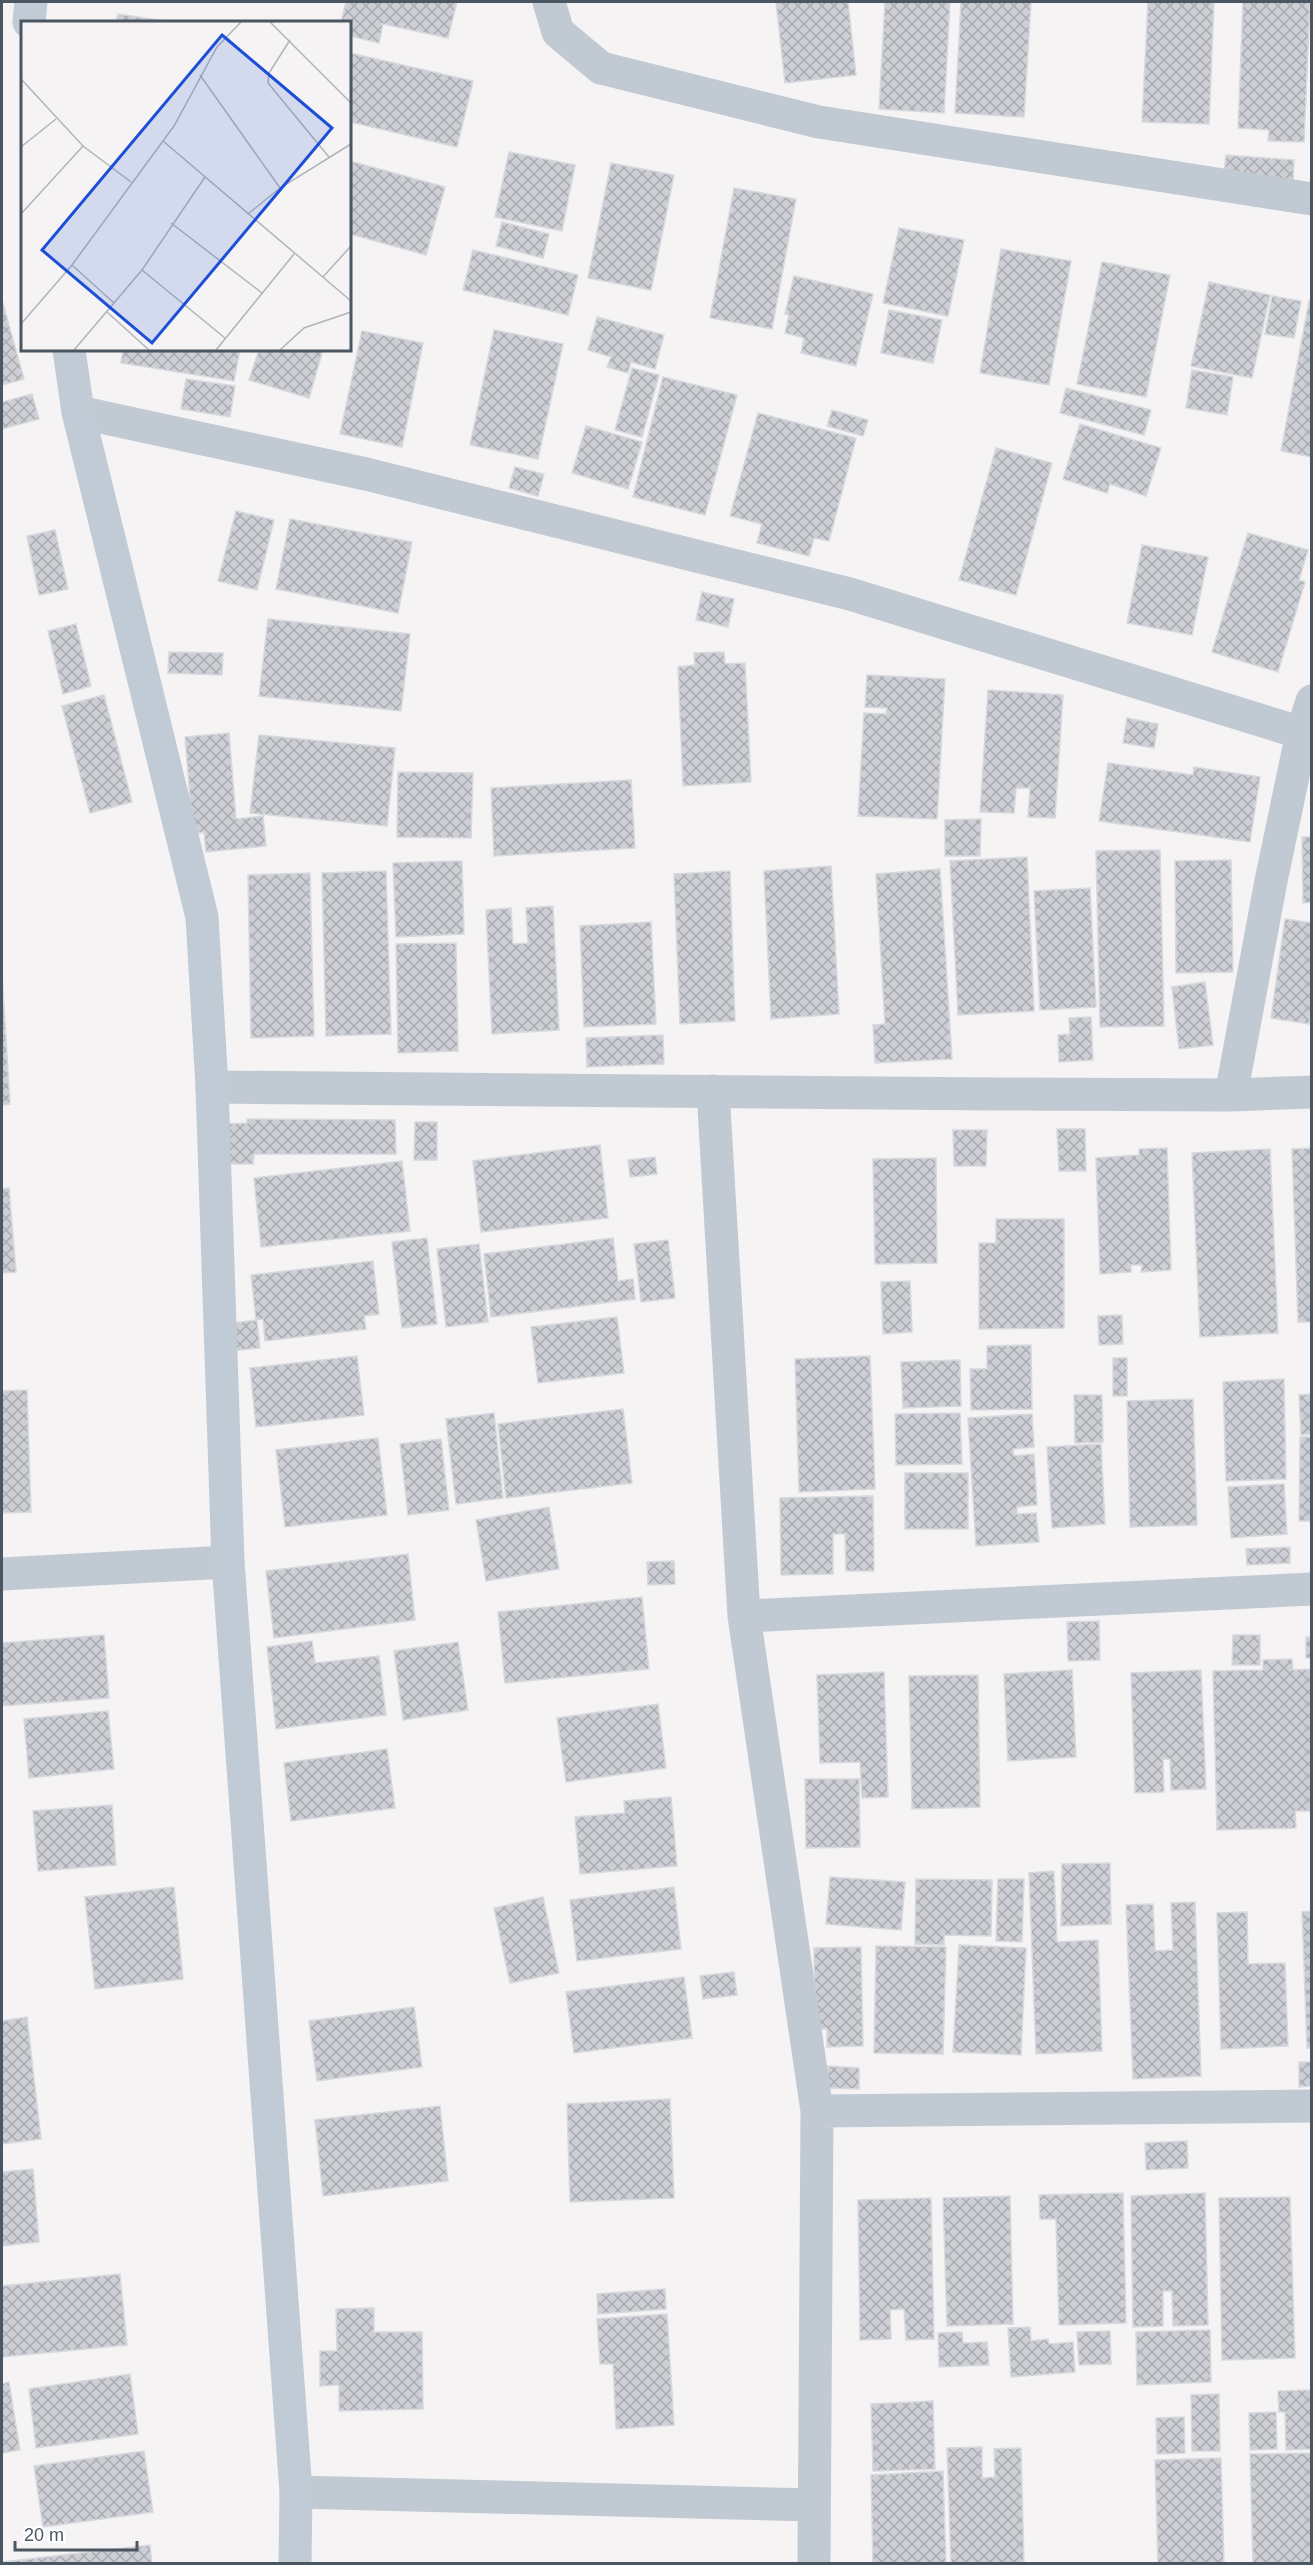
<svg xmlns="http://www.w3.org/2000/svg" width="1313" height="2565" viewBox="0 0 1313 2565" font-family="Arial,sans-serif">
<style>
.building{fill:url(#building-cross-hatch);stroke:#d7d9de;stroke-width:1.5}
.lines{fill:none;stroke-linecap:round;stroke-linejoin:round}
.street{stroke:#c1cad2;stroke-width:33}
.secondary{stroke:#c1cbd6;stroke-width:33}
.inset-road{fill:none;stroke:#b1b4b9;stroke-width:1.5}
.view{fill:#1d4ed8;fill-opacity:0.15;stroke:#1d4ed8;stroke-width:3}
.inset-edge{fill:none;stroke:#4a5661;stroke-width:3}
</style>
<defs>
<pattern id="building-cross-hatch" width="8" height="8" patternUnits="userSpaceOnUse" patternTransform="scale(1.5)"><rect width="8" height="8" fill="#cdcfd5"/><path d="M0 0l8 8M0 8l8-8" fill="none" stroke="#a8abb0"/></pattern>
</defs>
<rect width="100%" height="100%" fill="#f5f3f3"/>
<!-- building -->
<path class="building" d="M346 2H457L448 38 383 24 379 43 350 36V22H341Z
M776 2H848L856 75 785 83Z
M885 2H950L944 113 879 109Z
M961 2H1031L1024 117 955 113Z
M1148 2H1214L1209 124 1142 122Z
M1243 2H1310L1304 142 1268 141 1269 130 1238 128Z
M118 14 172 22H116Z
M350 53 473 81 457 147 350 122Z
M509 152 575 165 562 231 495 217Z
M1226 155 1294 160 1293 186 1223 182Z
M350 161 445 187 426 255 350 234Z
M611 163 674 175 651 290 588 278Z
M734 188 796 199 772 329 710 318Z
M502 222 549 234 543 258 496 246Z
M899 228 964 240 948 316 883 303Z
M1001 249 1071 261 1049 385 980 373Z
M473 250 578 275 568 315 463 290Z
M1102 262 1170 275 1146 397 1077 384Z
M794 276 873 294 856 366 801 353 804 338 785 333 789 315 785 314Z
M1209 282 1270 295 1252 378 1191 366Z
M1272 296 1301 301 1294 338 1265 334Z
M2 300 24 379 2 385Z
M1309 301H1312V457L1281 451Z
M889 310 942 320 933 363 881 353Z
M597 317 664 335 655 369 631 362 628 373 607 367 611 357 588 350Z
M494 330 563 344 538 459 470 445Z
M362 331 423 343 402 447 340 434Z
M123 350H240L234 381 121 363Z
M259 350H323L309 398 249 380Z
M632 368 659 375 642 437 615 430Z
M1192 370 1233 377 1227 415 1186 408Z
M663 377 737 395 705 515 633 497Z
M186 379 235 386 230 417 181 409Z
M1066 388 1151 410 1144 435 1060 413Z
M32 394 39 419 2 429V402Z
M832 410 868 420 863 436 827 426Z
M758 413 856 438 829 541 814 538 809 556 757 543 762 524 730 516Z
M1080 424 1161 448 1146 496 1110 484 1107 493 1063 479Z
M586 426 642 442 628 489 572 473Z
M996 448 1052 463 1016 595 959 580Z
M515 467 544 474 538 496 509 488Z
M236 511 274 520 257 590 218 581Z
M290 519 412 542 398 613 276 589Z
M55 530 68 589 39 595 27 536Z
M1248 533 1308 550 1299 580 1305 582 1278 672 1212 652Z
M1142 545 1208 557 1192 635 1127 623Z
M702 592 734 599 728 627 696 620Z
M268 619 410 634 401 711 259 696Z
M76 624 91 686 63 694 48 631Z
M169 652 223 653 222 675 168 673Z
M724 652 725 664 745 663 751 782 683 786 678 667 695 665 694 653Z
M867 675 945 679 937 819 858 816 864 713 886 714 887 708 865 707Z
M988 690 1063 695 1055 818 1028 817 1030 788H1016L1014 813 980 812Z
M104 695 132 802 90 813 62 706Z
M1127 718 1158 724 1154 748 1123 743Z
M229 733 236 819 263 816 266 846 206 852 204 832 193 834 185 737Z
M259 735 395 748 387 826 250 813Z
M1108 763 1193 775 1194 767 1260 777 1250 842 1099 821Z
M398 772 473 773 471 838 397 837Z
M631 780 635 848 494 856 491 788Z
M981 819 980 856H945V820Z
M1302 837H1312V902L1303 903Z
M1160 850 1164 1026 1100 1027 1096 851Z
M1027 857 1034 1011 958 1015 950 861Z
M1231 860 1233 972 1176 973 1175 861Z
M462 861 464 934 396 937 393 863Z
M831 866 839 1014 771 1019 764 871Z
M940 869 952 1059 875 1063 873 1025 885 1024 876 874Z
M386 871 391 1034 326 1036 322 873Z
M730 871 735 1021 680 1024 674 874Z
M310 873 314 1036 251 1038 248 875Z
M1090 888 1096 1007 1040 1010 1034 891Z
M553 906 559 1030 492 1034 486 910 511 908 513 944 528 943 526 908Z
M1285 919 1312 923V1003L1309 1024 1271 1018Z
M651 922 656 1024 584 1027 580 926Z
M456 943 458 1051 398 1053 396 944Z
M2 973 10 1104 2 1105Z
M1205 982 1213 1045 1179 1049 1172 987Z
M1091 1017 1093 1060 1059 1062 1058 1035 1070 1034 1069 1018Z
M663 1035 664 1064 587 1067 586 1038Z
M247 1119 395 1120 396 1154H254L253 1164H226L227 1124 247 1123Z
M415 1122H437V1160H414Z
M1057 1129H1085L1086 1171H1059Z
M953 1130H987L986 1166H954Z
M600 1145 608 1218 481 1232 473 1161Z
M1167 1148 1171 1270 1141 1272 1142 1265H1131V1272L1100 1274 1096 1158 1139 1155V1149Z
M1312 1148V1322H1298L1292 1149Z
M1270 1149 1278 1333 1200 1337 1192 1153Z
M655 1157 657 1174 630 1177 628 1160Z
M936 1158 937 1263 875 1264 873 1159Z
M402 1161 410 1231 261 1247 254 1178Z
M9 1188 16 1272 2 1273V1189Z
M996 1219H1064V1328L979 1329V1243H996Z
M427 1238 437 1324 402 1328 392 1242Z
M613 1238 618 1281 633 1279 635 1299 491 1317 484 1254Z
M668 1240 675 1298 641 1302 634 1244Z
M479 1244 488 1322 446 1327 437 1249Z
M373 1261 379 1314 364 1316 366 1329 265 1341 263 1319 256 1320 251 1275Z
M910 1281 912 1332 883 1334 881 1282Z
M1122 1315 1123 1344 1099 1345 1098 1316Z
M617 1317 624 1373 538 1383 531 1327Z
M257 1320 260 1348 229 1351 226 1324Z
M1031 1345 1032 1409 971 1410 970 1369H987V1346Z
M357 1356 364 1415 256 1427 250 1368Z
M870 1356 875 1489 799 1492 795 1359Z
M1113 1358H1127V1396H1113Z
M960 1360 961 1406 903 1408 901 1362Z
M1284 1379 1286 1479 1226 1481 1223 1382Z
M27 1390 31 1512 2 1513V1391Z
M1312 1394V1434L1301 1435 1299 1395Z
M1074 1395H1102L1103 1442 1075 1443Z
M1193 1399 1197 1525 1130 1527 1127 1401Z
M623 1409 632 1483 506 1498 498 1424Z
M494 1413 503 1498 456 1504 446 1419Z
M960 1413 962 1464 896 1465 895 1414Z
M1032 1414 1034 1447 1013 1449 1014 1456 1034 1454 1037 1505 1017 1507V1514L1036 1513 1039 1542 976 1546 968 1418Z
M1300 1437H1312V1521H1299Z
M378 1438 387 1515 285 1527 276 1450Z
M441 1439 449 1510 408 1515 400 1444Z
M1101 1444 1105 1524 1052 1528 1047 1447Z
M905 1473H968V1529H905Z
M1284 1484 1287 1534 1231 1538 1228 1487Z
M873 1496 874 1571H846L845 1534H833V1574L781 1575 780 1498Z
M549 1507 559 1569 486 1581 476 1520Z
M1290 1547V1563L1247 1565 1246 1549Z
M408 1554 415 1620 274 1638 266 1571Z
M674 1561 675 1584 648 1585 647 1562Z
M642 1597 649 1669 505 1683 498 1612Z
M1099 1621 1100 1660 1068 1661 1067 1622Z
M104 1635 109 1698 2 1706V1643Z
M1233 1635H1260V1665H1232Z
M1306 1637H1312V1658H1306Z
M312 1641 315 1663 379 1656 386 1715 276 1729 267 1647Z
M458 1642 468 1710 403 1720 394 1651Z
M1292 1659 1293 1670 1311 1669 1312 1811H1295L1296 1828 1217 1830 1213 1671 1263 1670V1660Z
M1072 1670 1076 1757 1008 1761 1004 1674Z
M1201 1670 1206 1789 1171 1790 1170 1759H1163L1164 1792 1135 1793 1131 1673Z
M884 1672 888 1797 862 1798 860 1762 820 1763 817 1675Z
M978 1675 980 1807 912 1809 909 1676Z
M658 1704 666 1768 566 1782 557 1718Z
M108 1711 114 1769 29 1778 24 1719Z
M387 1749 395 1808 291 1821 284 1763Z
M805 1779H859L860 1847 806 1848Z
M671 1797 677 1866 580 1874 575 1817 625 1813 624 1801Z
M112 1805 116 1865 38 1871 33 1811Z
M1110 1863 1111 1924 1061 1926 1062 1864Z
M1054 1871 1057 1942 1098 1940 1102 2051 1036 2054 1029 1873Z
M830 1877 905 1882 901 1930 826 1924Z
M916 1879 992 1880 991 1936 944 1935V1945L915 1944Z
M998 1879H1024L1022 1942 996 1941Z
M174 1887 183 1979 95 1989 85 1897Z
M674 1887 681 1949 577 1961 570 1900Z
M543 1897 559 1973 510 1983 494 1908Z
M1195 1902 1201 2076 1133 2079 1126 1905 1153 1904 1155 1951 1173 1950 1171 1903Z
M1312 1911V2048H1307L1302 1912Z
M1247 1912 1248 1964 1285 1963 1288 2046 1221 2049 1217 1913Z
M959 1945 1026 1948 1021 2055 953 2052Z
M876 1946 946 1947 943 2054 874 2053Z
M861 1947 863 2046 827 2047V2029H815L814 1948Z
M734 1972 737 1995 703 1999 700 1976Z
M684 1977 692 2038 574 2053 566 1992Z
M414 2007 422 2067 317 2081 309 2021Z
M27 2017 41 2139 2 2144V2021Z
M1299 2062H1312V2086L1299 2087Z
M828 2066 859 2068V2089L827 2088Z
M670 2099 674 2198 570 2202 567 2104Z
M440 2106 448 2181 323 2196 315 2120Z
M1187 2141 1188 2168 1146 2170 1145 2143Z
M33 2169 39 2242 2 2246V2172Z
M1123 2193 1126 2323 1059 2325 1056 2219H1040L1039 2195Z
M1205 2193 1208 2325 1173 2326 1172 2291H1163V2326L1133 2327 1131 2196Z
M1010 2196 1013 2324 947 2326 943 2198Z
M1290 2197 1295 2358 1222 2360 1219 2198Z
M931 2198 934 2339 906 2340 904 2309 890 2310 891 2339 860 2340 858 2200Z
M120 2274 127 2345 2 2357V2286Z
M665 2289 666 2309 598 2314 597 2294Z
M374 2308V2332H422L423 2409 339 2411V2385L320 2386V2351H337L336 2309Z
M667 2314 674 2425 616 2429 613 2364H600L597 2319Z
M1030 2327 1031 2341 1048 2339 1049 2344 1073 2342 1075 2372 1011 2377 1008 2328Z
M1210 2330 1211 2382 1137 2385 1136 2332Z
M1110 2331 1111 2364 1079 2365 1077 2332Z
M962 2332 963 2343 987 2342 989 2365 939 2367 938 2333Z
M130 2374 138 2434 36 2448 29 2389Z
M9 2382 20 2450 2 2453V2384Z
M1312 2390V2449L1286 2450 1285 2412H1279L1278 2391Z
M1219 2394 1220 2451H1192L1191 2395Z
M933 2401 935 2469 873 2471 871 2404Z
M1276 2412 1277 2449 1250 2450 1249 2413Z
M1184 2417 1185 2453 1157 2454 1156 2418Z
M982 2447V2478L995 2477 994 2449 1021 2448 1024 2564H951L947 2448Z
M144 2451 153 2512 43 2527 34 2466Z
M1312 2453V2563L1253 2564 1250 2454Z
M1221 2458 1224 2564H1158L1155 2460Z
M943 2471 946 2564H873L871 2475Z
M150 2545 152 2564H2V2562Z"/>
<g class="lines">
<!-- street -->
<path class="street" d="M549 2 558 32 601 68 819 122 1312 199
M78 412 366 474 850 594 1302 733
M212 1087 996 1094 1231 1095 1312 1092
M713 1091 744 1616 817 2111 814 2564
M1231 1095 1271 881 1302 733 1312 701
M2 1574 228 1562
M744 1616 1312 1589
M817 2111 1312 2106
M296 2492 814 2505"/>
<!-- secondary -->
<path class="secondary" d="M29 22 31 2
M69 350 78 412 202 917 212 1087 228 1562 296 2492 295 2564"/>
</g>
<!-- overview -->
<g transform="translate(21 21)">
<rect width="330" height="330" fill="#f5f3f3"/>
<path class="inset-road" d="M249 1 330 82M269 19 248 52 247 62 308 136M179 54 259 167M0 58 62 125 110 161M142 120 330 280M0 126 35 98M0 193 62 125M227 193 259 167 330 123M150 202 241 272M51 244 93 282M121 249 204 317M302 256 330 225M86 291 128 329M0 303 51 244 153 105 196 26 220 1M53 329 121 249 184 156M195 329 273 233M259 329 283 307 330 291"/>
<path class="view" d="M201 14 311 107 131 322 21 229Z"/>
<rect width="330" height="330" class="inset-edge"/>
</g>
<!-- border -->
<rect width="1313" height="2565" fill="none" stroke="#4a5661" stroke-width="6"/>
<!-- scale -->
<path d="M15 2541v9h122v-9" fill="none" stroke="#4a5661" stroke-width="3"/>
<text x="24" y="2541" font-size="18" fill="#4a5661" stroke="#ffffff" stroke-width="4.5" paint-order="stroke">20 m</text>
</svg>
